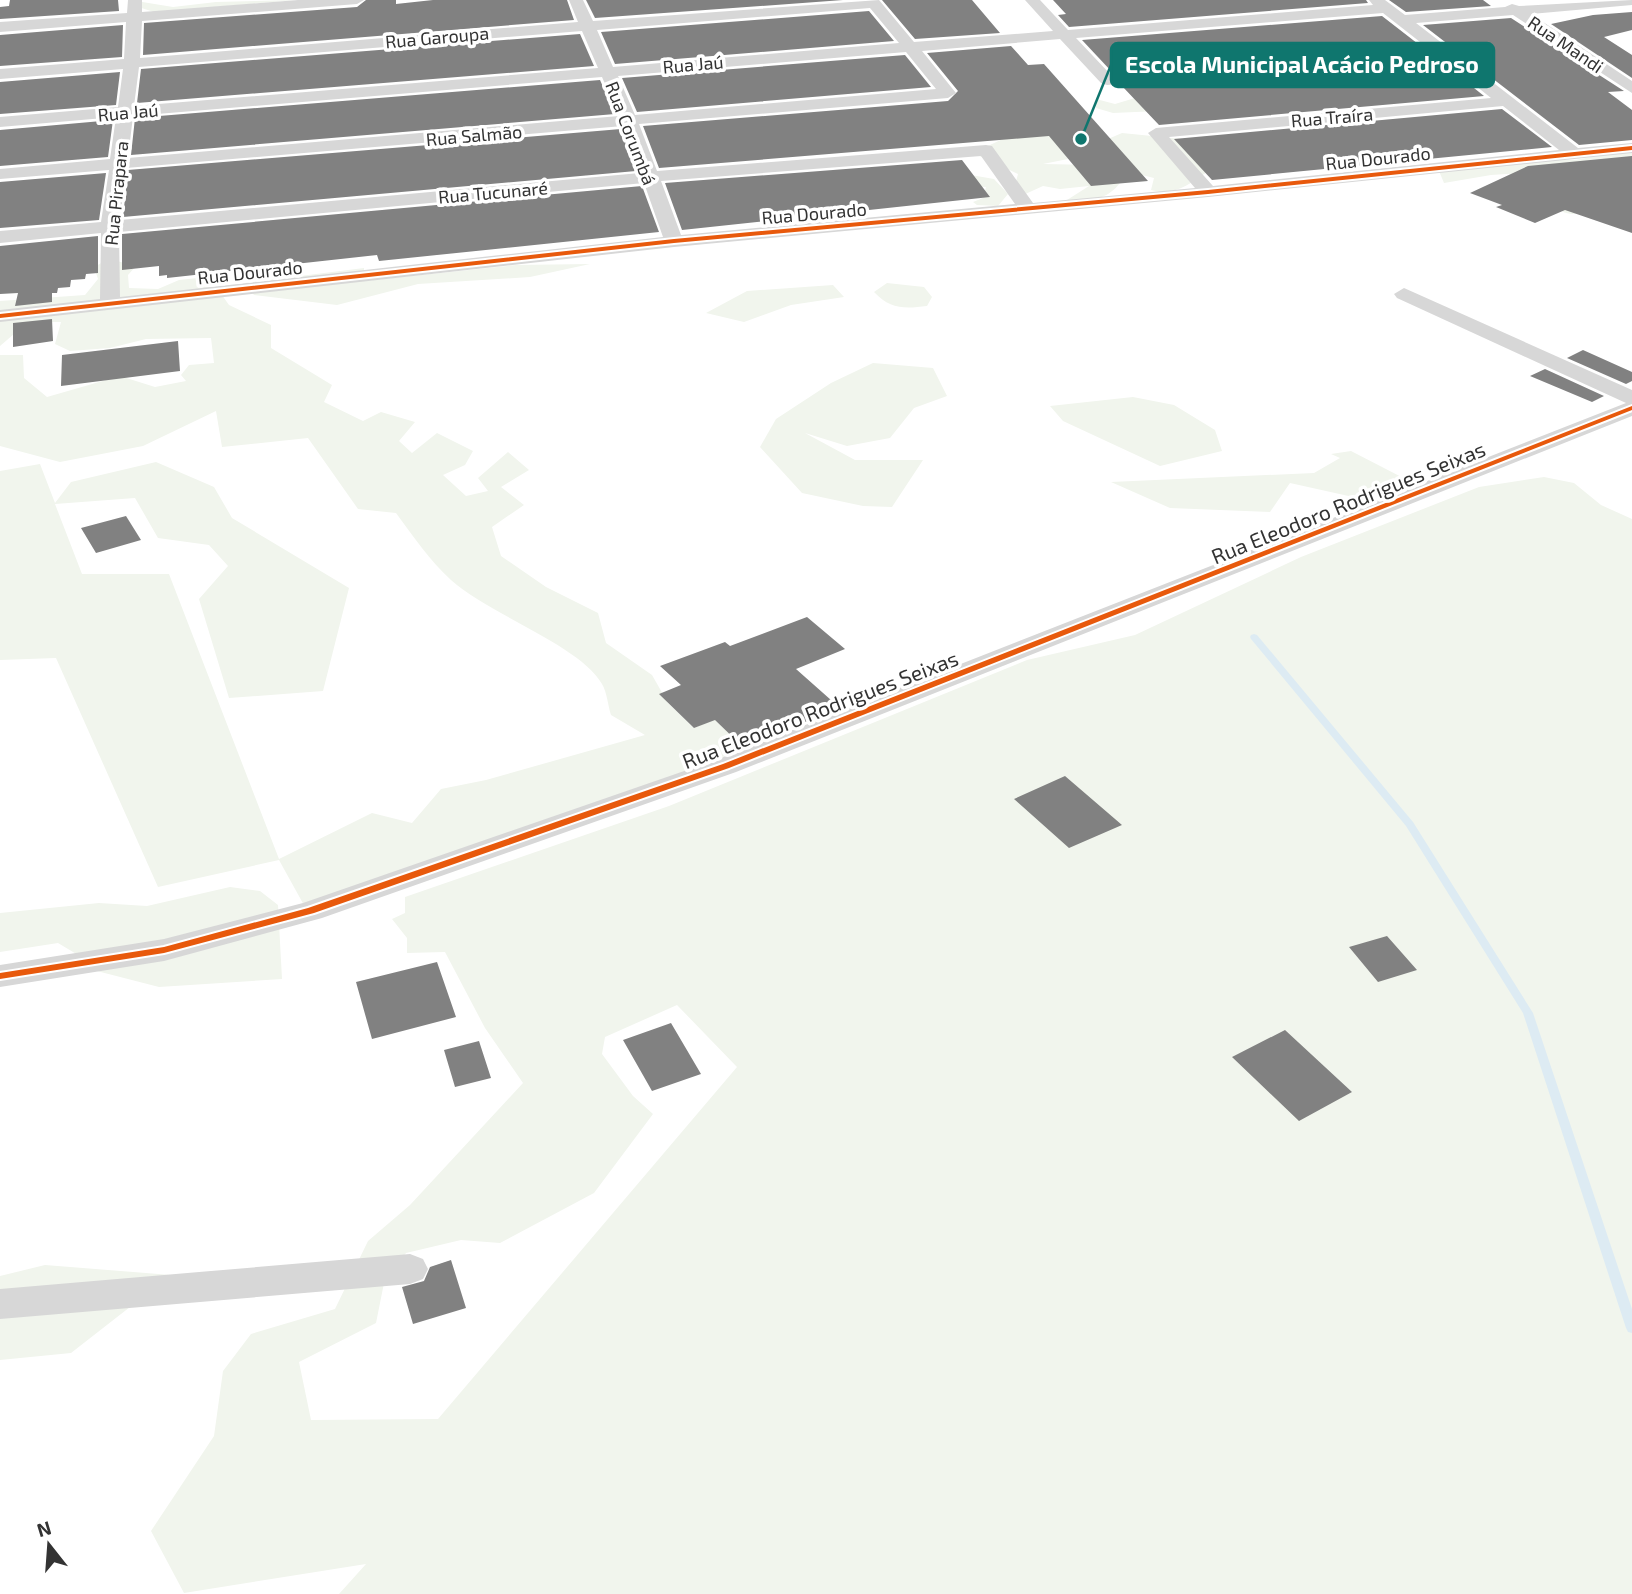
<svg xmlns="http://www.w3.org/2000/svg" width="1632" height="1594" viewBox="0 0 1632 1594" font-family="'Exo 2',sans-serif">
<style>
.green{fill:#f1f5ed;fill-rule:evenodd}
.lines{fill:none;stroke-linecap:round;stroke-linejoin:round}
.stream{fill:#ddebf3;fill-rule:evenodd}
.building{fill:#818181}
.minor{fill:#d7d7d7;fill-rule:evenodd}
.cycleway-casing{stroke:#fff;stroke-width:4}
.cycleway{fill:#e8590c;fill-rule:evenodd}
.labels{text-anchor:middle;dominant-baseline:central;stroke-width:7;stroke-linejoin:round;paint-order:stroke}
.far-street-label{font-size:18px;fill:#333;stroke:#fff}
.street-label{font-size:21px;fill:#333;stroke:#fff}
.leader{fill:none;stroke:#0f766e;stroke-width:2.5}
.callout-dot{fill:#0f766e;stroke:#fff;stroke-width:2.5}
.callout{fill:#0f766e;stroke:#0f766e;stroke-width:2.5}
.callout-label{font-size:23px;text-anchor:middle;font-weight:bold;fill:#fff}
</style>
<rect width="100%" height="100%" fill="#fff"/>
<!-- green -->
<path class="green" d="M130 0 173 7 216 2 297 0 154 12 132 5Z
M1135 98 1158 111 1113 113 1096 108V99L1115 104Z
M1051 131 1068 159 1043 164 1094 165 1120 183C1106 201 1089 201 1067 200L1089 186 1060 189 1043 186 1021 196 1014 189 1018 174 973 153 1009 136Z
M1122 133 1182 139 1207 172C1189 185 1174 196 1151 190L1154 178 1113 168 1108 139Z
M1632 149V178C1611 193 1575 234 1552 202 1545 194 1541 181 1537 172L1491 175 1444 183 1439 171 1541 159 1576 160Z
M971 175 994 179 1008 194 998 206 977 205 973 202 983 198 986 187 963 186Z
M109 259 136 266 128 275 129 288 158 289 179 280 198 278 201 286 217 288 229 305 271 325V348L332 385 324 402 363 421 381 412 415 422 399 441 412 453 437 433 473 451 465 465 443 475 466 496 488 491 478 478 508 452 529 470 501 487 524 505 492 527 501 556 546 587 598 613 606 643 652 675 668 703 694 728 724 715 745 749H766L305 907 279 860 158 887 56 658 0 660V471L40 464 55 503 71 482 156 462 214 487 232 518 349 588 323 691 229 698 199 599 228 566 209 545 158 538 135 498 55 504 82 574H169L279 859 372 813 412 823 441 789 486 780 645 735 611 715C608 706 607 692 602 684 580 645 488 614 451 580 430 561 413 536 396 513L358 509 308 438 222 447 216 411 143 446 60 462 0 446V355H23L24 378 47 397 120 376 155 387 186 381 181 375 189 365 214 363 211 338 146 339 110 348 70 351 55 344 61 322H28L0 346V301L85 295 98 279 94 267Z
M590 264 530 277 418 284 337 305 254 295 245 283 364 268V281L516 265Z
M887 283 924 287 932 297 927 306C904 309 890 309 874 292Z
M833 285 844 297 791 305 744 322 706 313 747 291Z
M873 363 933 368 947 396 914 408 890 438 847 446 805 433 855 460H923L892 507 863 506 802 493 760 447 776 419 831 383Z
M1133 397 1174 405 1215 430 1222 451 1160 466 1063 421 1050 406Z
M1351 451 1415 484 1362 499 1290 483 1270 512 1170 508 1111 482 1314 473 1340 458 1331 454Z
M1544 477 1574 483 1601 505 1632 519V1594H339L366 1564 184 1593 151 1531 214 1436 223 1371 251 1334 335 1309 368 1241 410 1205 523 1083 485 1028 445 952 407 953V938L392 919 405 913V897L669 806 1027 660 1135 635 1301 557 1479 487ZM677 1005 737 1067 438 1419 311 1420 299 1362 376 1323 384 1283 406 1253 461 1240 500 1243 594 1193 653 1114 633 1096 602 1054 605 1037Z
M230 887 260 891 278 905 282 979 159 987 93 970 78 955 58 943 0 952V913L99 903 147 906Z
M45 1265 171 1275 71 1353 0 1360V1276Z"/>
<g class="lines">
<!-- stream -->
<path class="stream" d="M1254 634 1257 635 1413 822 1533 1013 1632 1309V1333L1628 1332 1626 1328 1523 1013 1406 826 1251 639 1250 637 1251 635Z"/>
</g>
<!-- building -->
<path class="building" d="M10 0H118L119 11 0 19V7L9 6Z
M366 0H396V4L433 0H567L574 20 143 55 144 23 357 7Z
M586 0H843L595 18Z
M882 0H972L1000 33 915 39Z
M1053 0H1366L1368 3 1069 27 1058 15 1066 14Z
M1389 0H1483L1491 6 1406 12Z
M869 11 894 41 615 64 601 32Z
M1632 12V30L1604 37 1632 55V78L1551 24 1593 15Z
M1382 16 1422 47 1112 72 1082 40Z
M1511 18 1624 91 1608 92 1632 110V140L1579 145 1423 25Z
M123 25 122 57 0 66V35Z
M580 34 594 66 137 103 141 69Z
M1011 46 1028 65 1044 64 1148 181 1091 186 1049 136 659 168 643 126 948 101 958 91 927 53Z
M905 55 931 87 637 112 622 78Z
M1439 60 1484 96 1159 125 1122 86Z
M120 72 116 105 0 114V82Z
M600 80 615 114 131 155 135 118Z
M1502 109 1552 147 1212 180 1174 139Z
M113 120 108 157 0 166V130Z
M621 129 636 171 123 217 128 170Z
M1632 156V233L1565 210 1535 223 1496 207 1502 205 1470 193 1528 166Z
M962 160 990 197 682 230 665 183Z
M106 173 99 220 0 228V182Z
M642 186 659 232 379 261 377 255 167 278V275L159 276V266L122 270V234Z
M98 236V273L86 274 85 279 71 280 70 287 58 288 57 293H52V302L15 306 18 293 0 294V246Z
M52 319 53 341 13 347V323Z
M178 341 180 371 61 386 62 355Z
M1583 350 1632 372V381L1626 384 1567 358Z
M1545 369 1604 396 1592 402 1530 376Z
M126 516 141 540 96 553 81 528Z
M807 617 845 649 796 669 840 708 743 747 715 720 694 728 659 694 681 685 660 666 725 642 730 646Z
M1065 776 1122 825 1069 848 1014 799Z
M1387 936 1417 970 1378 982 1349 947Z
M437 962 456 1017 372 1039 356 982Z
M671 1023 701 1074 652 1091 623 1040Z
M1285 1030 1352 1092 1299 1121 1232 1057Z
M479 1041 491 1078 455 1087 444 1050Z
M451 1260 466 1308 413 1324 402 1287 424 1281 430 1267Z"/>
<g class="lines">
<!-- minor -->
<path class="minor" d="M128 0H142V12L298 0H364L357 4 142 21 140 58 578 22 569 0H583L593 21 879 0 914 42 1053 31 1025 0H1040L1068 30 1373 5 1369 0H1385L1405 15 1505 7 1512 4 1519 6 1632 0V5L1531 14 1632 81V93L1513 15 1416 23 1578 148 1632 143V153L1208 197 674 247 0 322V310L100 299 101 233 0 243V231L101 222 109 170 0 179V169L110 159 116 117 0 127V117L118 107 123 69 0 79V69L124 59 126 22 0 32V22L127 13ZM870 8 899 43 613 67 597 30ZM1383 13 1429 49 1111 75 1076 38ZM582 31 598 68 134 106 139 67ZM1060 39 1101 83 1107 85 1440 57 1491 98 1156 128 1148 133 1195 188 1033 203 992 146 986 145 657 171 639 124 948 98 956 93 922 51ZM906 52 936 89 635 115 618 76ZM602 77 619 116 128 158 133 116ZM1503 106 1559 150 1213 186 1169 137ZM623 126 640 173 120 220 126 168ZM981 156 1015 204 681 235 661 181ZM644 183 663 237 120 297 119 232Z
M1404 288 1632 390V416L736 772 322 918 164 961 0 987V965L164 939 303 903 716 760 1626 403 1397 298 1394 294Z
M410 1254 423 1259 428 1269 423 1279 410 1284 0 1319V1289Z"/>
<defs>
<path id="cycleway" d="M1632 146V150L1208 194 674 243 0 318V314L674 239 1208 190Z
M1632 406V410L729 768 314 913 164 953 0 979V973L164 947 308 908 723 764Z"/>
</defs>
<!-- cycleway casing -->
<use href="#cycleway" class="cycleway-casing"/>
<!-- cycleway -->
<use href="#cycleway" class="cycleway"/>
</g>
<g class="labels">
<!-- far-street labels -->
<g class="far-street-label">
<text transform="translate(437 37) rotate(-5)">Rua Garoupa</text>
<text transform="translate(1566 44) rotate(34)">Rua Mandi</text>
<text transform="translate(693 64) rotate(-5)">Rua Jaú</text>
<text transform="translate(128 112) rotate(-5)">Rua Jaú</text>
<text transform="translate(1332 117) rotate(-5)">Rua Traíra</text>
<text transform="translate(631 133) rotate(69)">Rua Corumbá</text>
<text transform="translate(474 135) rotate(-5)">Rua Salmão</text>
<text transform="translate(1378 158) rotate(-6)">Rua Dourado</text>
<text transform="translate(493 192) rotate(-5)">Rua Tucunaré</text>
<text transform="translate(116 193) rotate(-84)">Rua Pirapara</text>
<text transform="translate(814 213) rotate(-5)">Rua Dourado</text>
<text transform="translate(250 272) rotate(-6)">Rua Dourado</text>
</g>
<!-- street labels -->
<g class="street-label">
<text transform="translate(1348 502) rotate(-22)">Rua Eleodoro Rodrigues Seixas</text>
<text transform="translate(820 709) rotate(-21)">Rua Eleodoro Rodrigues Seixas</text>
</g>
</g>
<!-- callouts -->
<path class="leader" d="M1081 139L1111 65"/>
<circle class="callout-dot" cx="1081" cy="139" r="7"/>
<rect class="callout" x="1111" y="43" width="383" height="44" rx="7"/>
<g class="callout-label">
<text x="1302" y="73">Escola Municipal Acácio Pedroso</text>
</g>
<!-- north arrow -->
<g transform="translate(49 1545) rotate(343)" stroke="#ffffff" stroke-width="5" paint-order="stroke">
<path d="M0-5L12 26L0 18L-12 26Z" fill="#333333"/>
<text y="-10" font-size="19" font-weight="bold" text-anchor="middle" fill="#333333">N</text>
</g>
</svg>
